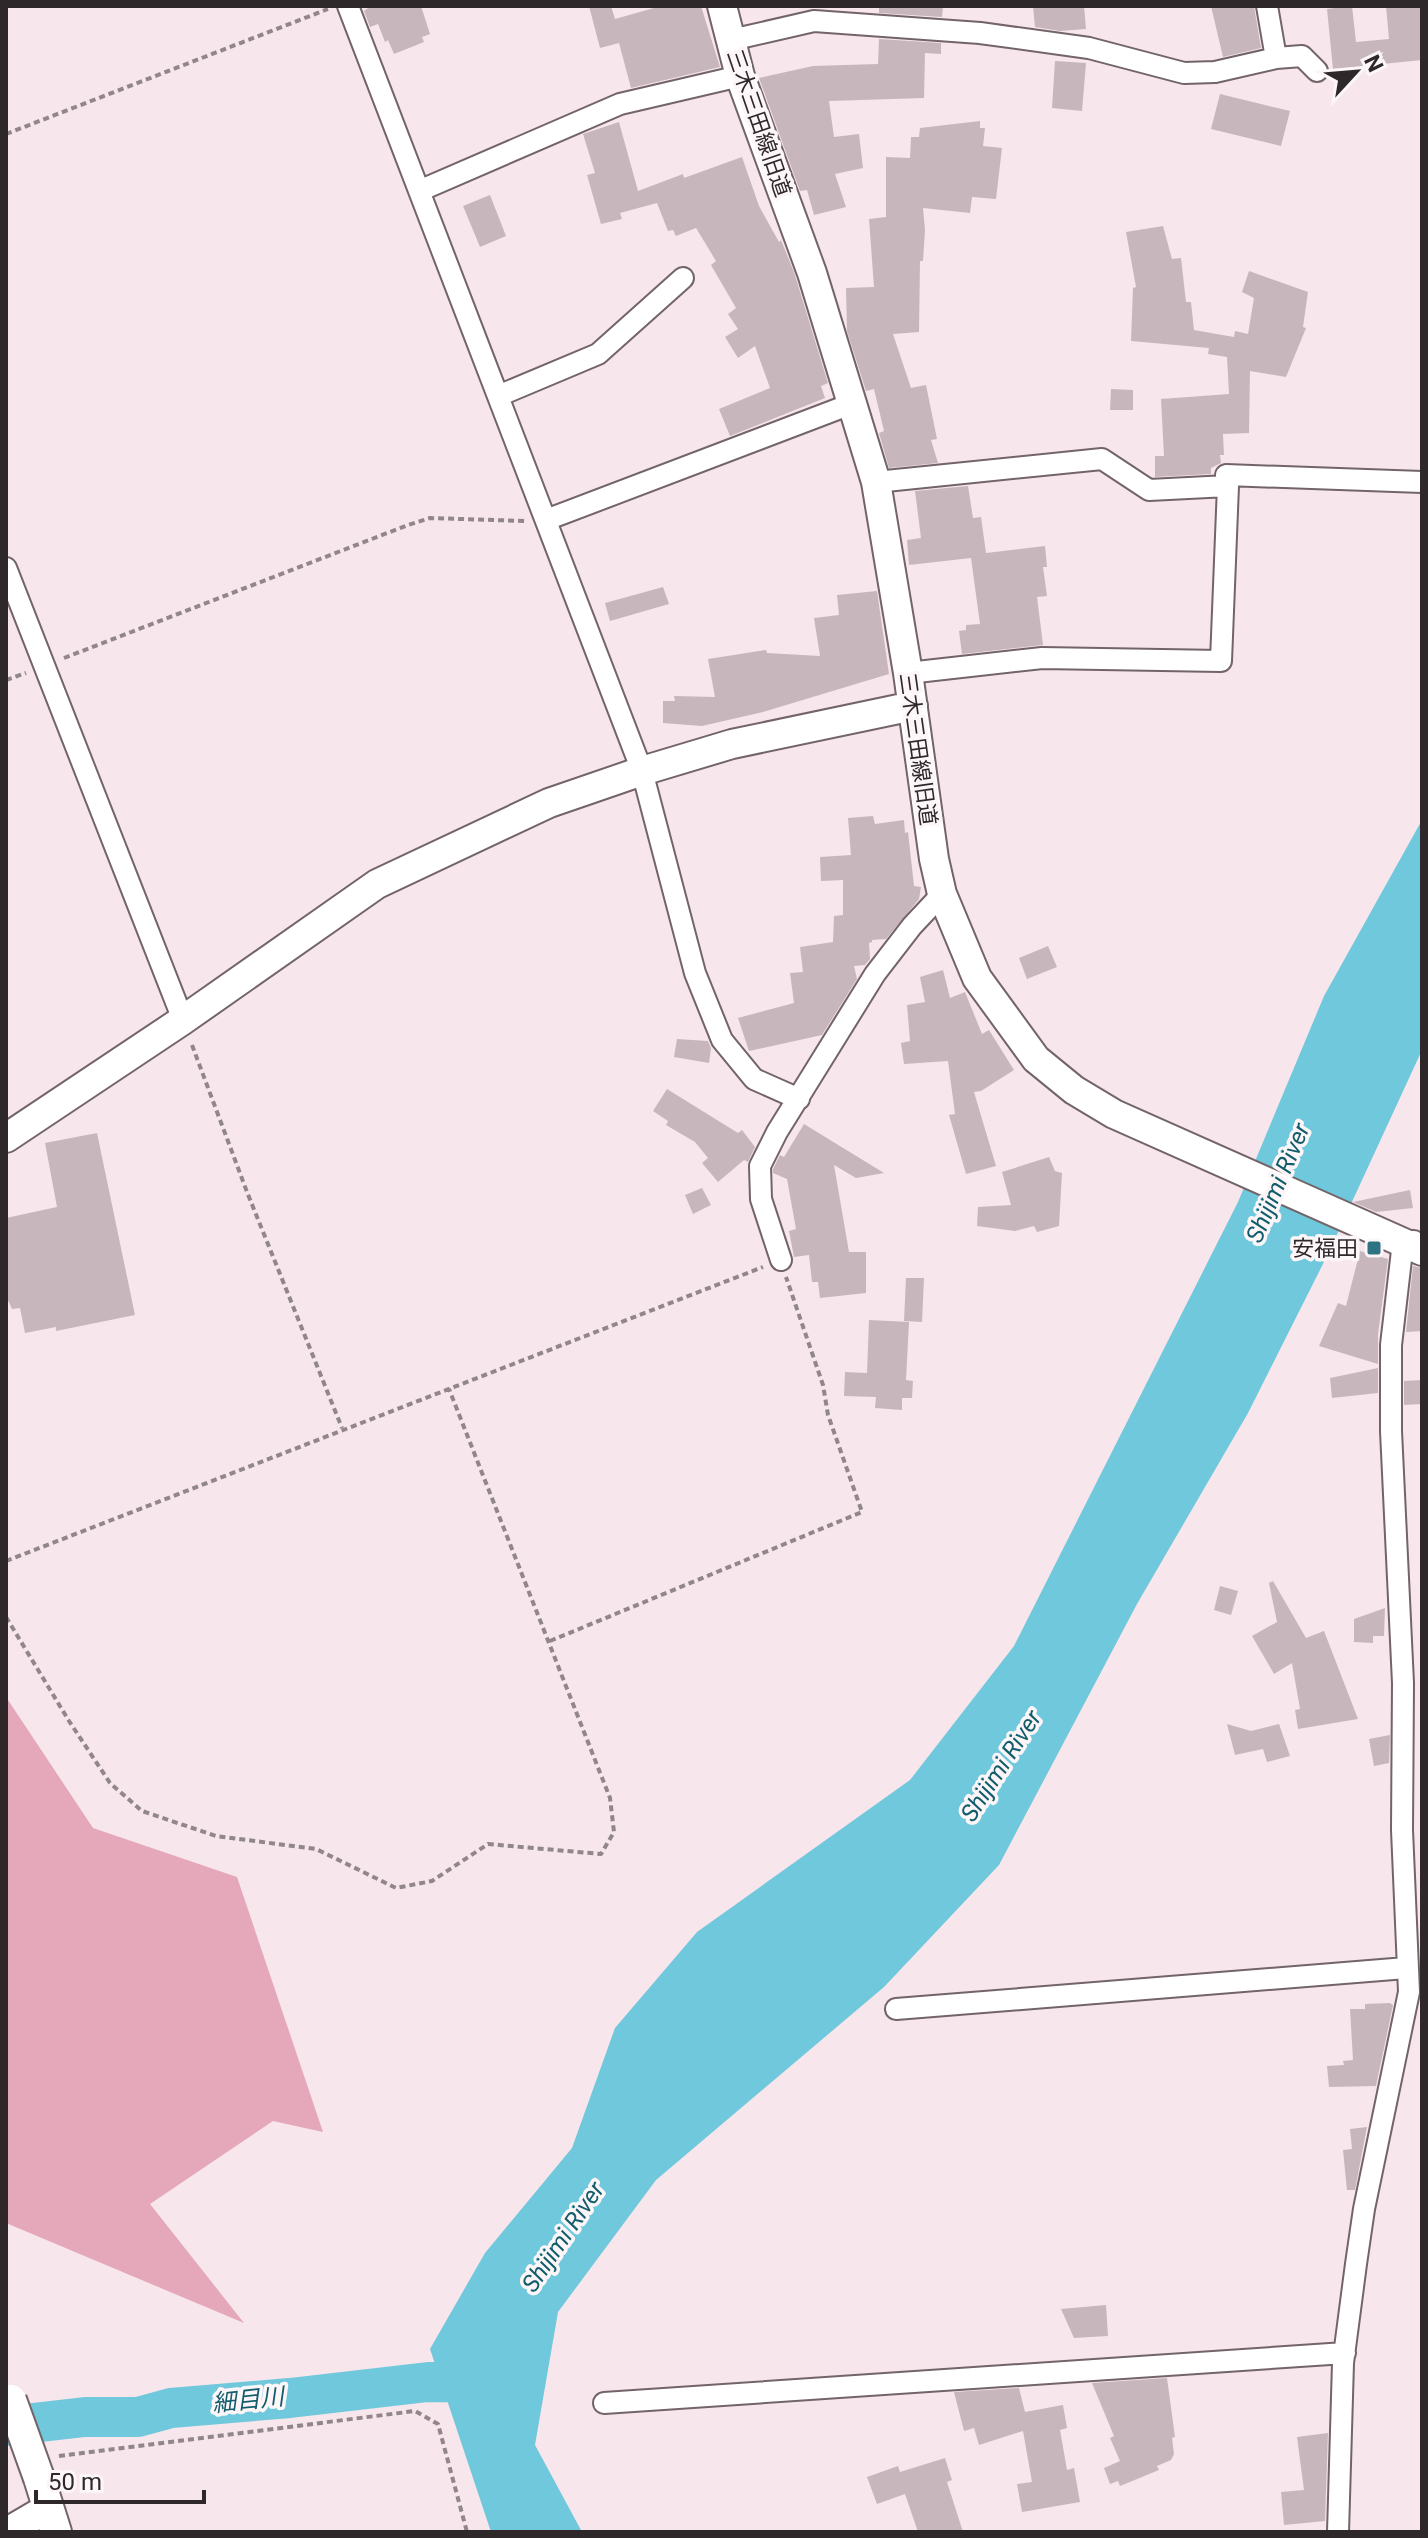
<svg xmlns="http://www.w3.org/2000/svg" width="1428" height="2538" viewBox="0 0 1428 2538" font-family="Roboto,'Noto Sans JP',sans-serif">
<style>
.green{fill:#e5a7ba}
.water{fill:#6fc8dc}
.lines{fill:none;stroke-linecap:round;stroke-linejoin:round}
.river{stroke:#6fc8dc;stroke-width:40}
.building{fill:#c7b7bc}
.street-casing{stroke:#726468;stroke-width:24}
.secondary-casing{stroke:#726468;stroke-width:32}
.primary-casing{stroke:#726468;stroke-width:34}
.path{stroke:#918689;stroke-width:4;stroke-dasharray:6 4;stroke-linecap:butt}
.street{stroke:#fff;stroke-width:20}
.secondary{stroke:#fff;stroke-width:28}
.primary{stroke:#fff;stroke-width:30}
.primary-bridge-casing{stroke:#726468;stroke-width:34;stroke-linecap:butt}
.primary-bridge{stroke:#fff;stroke-width:30}
.poi-dot{fill:#2e7382;stroke:#fdf6f8;stroke-width:3}
.labels{text-anchor:middle;dominant-baseline:central;stroke-width:7;stroke-linejoin:round;paint-order:stroke}
.street-label{font-size:22px;fill:#2e282a;stroke:#fdf6f8}
.poi-label{font-size:22px;fill:#2e282a;stroke:#fdf6f8;text-anchor:end}
.water-label{font-size:24px;font-style:italic;fill:#115d6b;stroke:#fdf6f8}
</style>
<rect width="100%" height="100%" fill="#f7e6eb"/>
<!-- green -->
<path class="green" d="M6 1697 93 1828 237 1877 323 2132 273 2121 150 2204 244 2323 6 2223Z"/>
<!-- water -->
<path class="water" d="M1422 820V1050L1327 1256 1248 1413 1137 1604 999 1865 884 1987 656 2180 558 2312 535 2445 582 2532H491L430 2349 485 2253 572 2148 615 2028 697 1932 910 1780 1014 1646 1238 1202 1324 996Z"/>
<g class="lines">
<!-- river -->
<path class="river" d="M6 2426 85 2417H138L171 2408 290 2398 428 2382 491 2383"/>
</g>
<!-- building -->
<path class="building" d="M371 6H421L430 34 422 37 424 42 394 54 388 40 385 42 378 24 370 27 364 11Z
M589 6H611L615 19 661 6H701L720 67 631 88 619 43 600 48Z
M879 6H943L942 17 879 13Z
M1033 6H1084L1086 29 1060 31 1035 27Z
M1211 6H1254L1261 48 1223 57Z
M1352 6 1356 42 1389 39 1386 6H1422V60L1333 69 1327 9Z
M879 39 941 43V54L925 53 924 98 829 101 834 137 859 134 863 168 835 174 846 207 814 215 807 190 800 191 759 78 813 66 878 64Z
M1055 61 1086 63 1082 111 1052 108Z
M1220 94 1290 111 1281 146 1211 129Z
M980 121V128H985L983 146 1002 148 996 199 972 197 970 213 923 208 925 230 923 261H920L919 332 893 334 911 388 926 385 937 439 931 440 938 463 889 468 879 433 884 431 874 389 866 391 847 331 846 288 874 287 869 219 886 217V157L910 158 911 137H919L920 128Z
M619 122 638 191 683 174 684 178 742 157 759 206 779 242 781 240 794 272 828 383 821 386 825 398 730 436 719 409 770 388 755 346 738 358 725 337 738 329 728 314 736 308 711 265 716 261 696 228 676 236 673 230 668 231 657 203 620 213 622 219 601 224 587 175 595 173 583 134Z
M490 195 506 236 480 247 463 206Z
M1163 226 1172 259 1181 258 1186 302H1191L1194 330 1234 337 1235 331 1248 334 1254 298 1242 292 1249 271 1308 292 1303 327 1306 328 1286 377 1250 371 1249 433 1223 434 1224 455H1220L1221 463 1211 468V474L1155 477V456H1164L1161 399 1229 394 1227 357 1208 354 1209 348 1131 341 1133 288 1136 287 1126 232Z
M1111 389 1133 390V410H1110Z
M968 486 973 518 981 517 986 553 1045 546 1047 567H1043L1047 596 1037 597 1043 645 962 654 959 631 966 630V625L980 624 971 558 909 565 907 540 921 538 915 491Z
M663 587 669 604 610 621 605 603Z
M877 591 889 674 763 712 702 726 663 723V701H675L674 696 715 697 708 659 766 650 767 653 820 656 814 618 839 615 837 595Z
M873 816 875 824 904 820 905 833 908 832 914 886 921 887 919 899 886 939 872 940V942L869 943 870 959 865 965 854 966 857 979 822 1035 749 1051 738 1018 794 1003 790 973 803 972 800 947 833 942 834 916 843 915V880L821 881 820 857 851 855 848 818Z
M1048 946 1057 967 1027 979 1019 958Z
M943 970 950 998 965 992 982 1034 989 1030 1014 1070 981 1091 974 1092 996 1166 966 1174 949 1115 955 1114 948 1061 904 1064 901 1043 910 1041 907 1005 925 1002 920 977Z
M677 1039 708 1041 711 1048 709 1063 674 1057Z
M667 1089 738 1133 742 1130 755 1147 748 1162 744 1160 718 1182 702 1163 708 1158 695 1142 666 1125 668 1121 653 1111Z
M804 1124 884 1173 856 1178 834 1165 849 1252H866V1293L820 1298 818 1282H812L809 1255 794 1257 789 1231 796 1229 787 1179 773 1173V1169L780 1155 784 1157Z
M97 1133 135 1315 56 1331V1327L25 1333 20 1308 12 1309 6 1296V1218L57 1207 45 1143Z
M1049 1157 1055 1171 1062 1173 1059 1226 1037 1232 1034 1226 1015 1231 977 1226 978 1207 1011 1205 1002 1172Z
M702 1188 711 1205 693 1214 685 1195Z
M1410 1190 1413 1208 1376 1212 1353 1202Z
M1360 1251 1388 1259 1378 1334V1364L1319 1346 1338 1303 1346 1306Z
M1413 1266 1422 1268V1331L1406 1332Z
M906 1278H924L922 1322 904 1321Z
M869 1320 909 1322 906 1380 913 1381 912 1398H902V1410L875 1408 876 1397 844 1396 845 1372 867 1373Z
M1378 1368V1393L1332 1398 1330 1378Z
M1422 1380V1404L1404 1405V1381Z
M1273 1581 1306 1638 1324 1631 1358 1719 1298 1729 1295 1710 1300 1709 1292 1663 1274 1674 1252 1636 1277 1622 1269 1583Z
M1220 1586 1238 1591 1231 1615 1214 1610Z
M1385 1608 1384 1636H1373V1643L1354 1642V1619Z
M1227 1724 1251 1731 1279 1724 1290 1756 1267 1762 1263 1749 1235 1755Z
M1390 1735 1389 1763 1374 1766 1369 1739Z
M1390 2003 1393 2005 1376 2086 1329 2087 1327 2066 1344 2065 1343 2061 1353 2060 1350 2009H1365V2004Z
M1367 2127 1355 2190H1347L1343 2150 1352 2149 1350 2129Z
M1106 2305 1108 2336 1074 2338 1061 2309Z
M1167 2378 1175 2437 1172 2438 1174 2454 1171 2460 1157 2466 1159 2470 1120 2486 1118 2481 1110 2484 1104 2468 1120 2461 1110 2438 1114 2436 1092 2383Z
M1019 2388 1025 2412 1063 2405 1067 2428 1060 2430 1067 2470 1074 2468 1080 2502 1022 2512 1017 2484 1032 2482 1023 2431 979 2445 974 2428 964 2431 954 2392Z
M1328 2433 1325 2521 1284 2525 1281 2492 1304 2490 1297 2437Z
M945 2458 952 2480 947 2482 963 2532H918L905 2494 877 2504 867 2477 898 2466 900 2472Z"/>
<g class="lines">
<defs>
<path id="street" d="M348 6 642 771 695 973 722 1040 754 1079 799 1099
M1267 6 1276 58
M731 40 814 21 980 33 1089 48 1184 73 1215 72 1276 58 1302 56 1317 71
M419 191 620 104 740 76
M498 396 598 354 683 278
M876 482 1102 459 1149 490 1228 486
M546 520 851 404
M6 568 183 1020
M908 673 1042 658 1221 661 1228 486 1226 475 1422 482
M781 1260 761 1199 760 1166 777 1132 875 974 912 926 942 894
M896 2009 1406 1968
M604 2403 1345 2353
M1338 2532 1343 2363 1356 2264 1364 2209 1409 1992 1402 1830 1403 1683 1391 1431V1345L1403 1242 1414 1241"/>
<path id="secondary" d="M722 6 740 76 812 273 876 482 908 673 934 859 942 894 977 978 1036 1059 1074 1090 1114 1114 1422 1251
M6 1138 183 1020 377 884 549 803 642 771 732 744 913 706
M7 2532 48 2508"/>
<path id="primary" d="M39 2478 56 2532"/>
</defs>
<!-- street casing -->
<use href="#street" class="street-casing"/>
<!-- secondary casing -->
<use href="#secondary" class="secondary-casing"/>
<!-- primary casing -->
<use href="#primary" class="primary-casing"/>
<!-- path -->
<path class="path" d="M6 134 328 9
M64 658 408 525 430 518 526 521
M6 680 26 673
M192 1045 247 1192 342 1428
M6 1561 763 1267
M6 1617 69 1721 110 1783 142 1811 216 1836 316 1849 396 1888 432 1881 488 1844 601 1854 614 1832 610 1798 449 1389
M550 1641 862 1512 828 1415 823 1385 786 1277
M59 2456 415 2411 438 2424 467 2532"/>
<!-- street -->
<use href="#street" class="street"/>
<!-- secondary -->
<use href="#secondary" class="secondary"/>
<!-- primary -->
<use href="#primary" class="primary"/>
<defs>
<path id="primary-bridge" d="M11 2400 39 2478"/>
</defs>
<!-- primary-bridge casing -->
<use href="#primary-bridge" class="primary-bridge-casing"/>
<!-- primary-bridge -->
<use href="#primary-bridge" class="primary-bridge"/>
</g>
<!-- markers -->
<rect class="poi-dot" x="1366" y="1240" width="16" height="16" rx="4"/>
<g class="labels">
<!-- street labels -->
<g class="street-label">
<text transform="translate(759 123) rotate(71)">三木三田線旧道</text>
<text transform="translate(918 749) rotate(82)">三木三田線旧道</text>
</g>
<!-- poi labels -->
<g class="poi-label">
<text x="1358" y="1248">安福田</text>
</g>
<!-- water labels -->
<g class="water-label">
<text transform="translate(1278 1183) rotate(-67)">Shijimi River</text>
<text transform="translate(1001 1766) rotate(-57)">Shijimi River</text>
<text transform="translate(563 2237) rotate(-56)">Shijimi River</text>
<text transform="translate(248 2400) rotate(-6)">細目川</text>
</g>
</g>
<!-- border -->
<rect width="1428" height="2538" fill="none" stroke="#2e282a" stroke-width="16"/>
<!-- north arrow -->
<g transform="translate(1356 72) rotate(64)" stroke="#fdf6f8" stroke-width="6" paint-order="stroke">
<path d="M0-6L14 30L0 20L-14 30Z" fill="#2e282a"/>
<text y="-12" font-size="22" font-weight="bold" text-anchor="middle" fill="#2e282a">N</text>
</g>
<!-- scale -->
<path d="M36 2490v12h168v-12" fill="none" stroke="#2e282a" stroke-width="4"/>
<text x="48" y="2490" font-size="24" fill="#2e282a" stroke="#fdf6f8" stroke-width="6" paint-order="stroke">50 m</text>
</svg>
